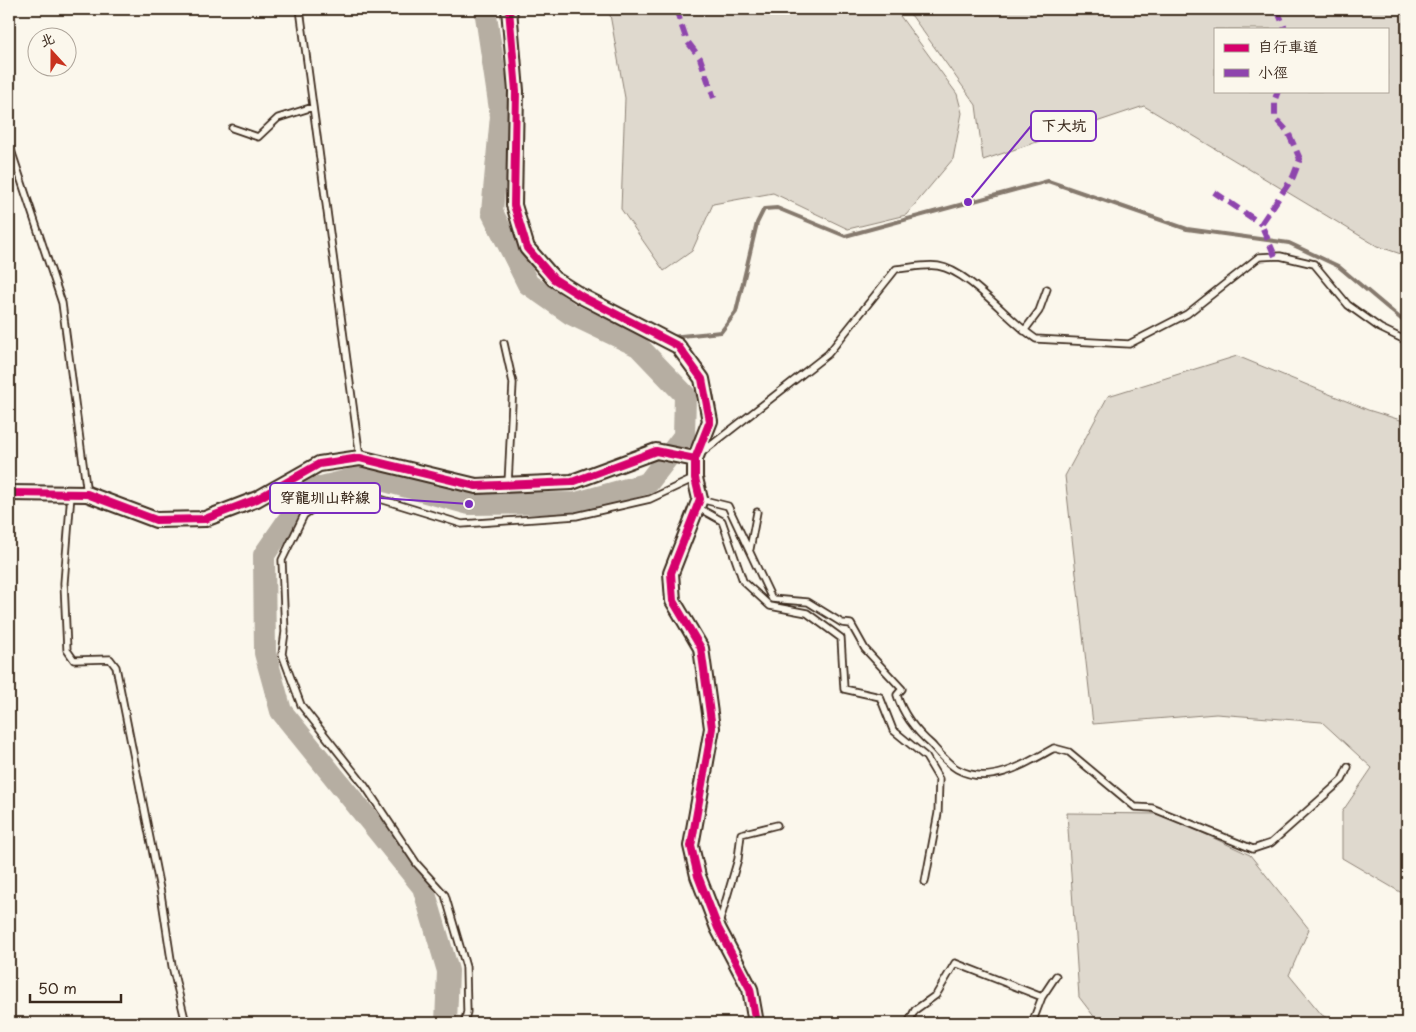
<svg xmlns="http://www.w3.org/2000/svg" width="1416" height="1032" viewBox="0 0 1416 1032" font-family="'Playpen Sans','LXGW WenKai TC',sans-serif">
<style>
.green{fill:#dfd9ce;stroke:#8d8276;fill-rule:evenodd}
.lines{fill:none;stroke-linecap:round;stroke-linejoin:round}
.stream{stroke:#85796d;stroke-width:4}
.river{stroke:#b6aea2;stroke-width:22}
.service-casing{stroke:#3b2a1e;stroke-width:9}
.tertiary-casing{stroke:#3b2a1e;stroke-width:18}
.service{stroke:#fbf7ec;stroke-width:5.5}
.tertiary{stroke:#fbf7ec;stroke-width:14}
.quiet{stroke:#8e44ad;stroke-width:6;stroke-dasharray:12 6;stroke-linecap:butt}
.cycleway-casing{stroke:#fbf7ec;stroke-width:11}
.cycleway{stroke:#d6006c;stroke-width:8}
.leader{fill:none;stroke:#7b2cbf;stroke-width:2}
.callout-dot{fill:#7b2cbf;stroke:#fbf7ec;stroke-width:2}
.callout{fill:#fbf7ec;stroke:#7b2cbf;stroke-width:2}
.callout-label{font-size:15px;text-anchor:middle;font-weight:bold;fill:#3b2a1e}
</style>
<rect width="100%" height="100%" fill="#fbf7ec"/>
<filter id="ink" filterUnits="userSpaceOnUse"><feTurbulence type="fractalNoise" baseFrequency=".02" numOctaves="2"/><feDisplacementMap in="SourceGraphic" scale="10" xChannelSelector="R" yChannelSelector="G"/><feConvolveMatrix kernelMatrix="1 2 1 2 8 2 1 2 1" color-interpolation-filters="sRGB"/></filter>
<g filter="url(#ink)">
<!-- green -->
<path class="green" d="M609 9H895L957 94 962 113 953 159 906 215 848 229 773 193 713 204 692 251 664 271 621 209 625 98Z
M901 9H1407V256L1377 246 1144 106 983 160 976 105 912 16ZM1215 29H1387V91H1215Z
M1237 356 1368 410 1407 422V896L1342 858V812L1372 768 1322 722 1216 714 1093 724 1065 476 1108 396Z
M1067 813 1162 814 1250 855 1309 929 1289 975 1322 1015 1336 1023H1099L1079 997Z"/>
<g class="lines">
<!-- stream -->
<path class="stream" d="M620 337H649
M671 337 721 332 736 312 757 223 764 209 777 208 845 236 1048 181 1187 229 1289 243 1338 266 1407 324"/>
<!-- river -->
<path class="river" d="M446 1023 448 971 423 887 281 711 265 653 264 555 309 490 366 476 469 504 576 503 648 483 684 436 685 395 638 346 571 314 528 284 492 212 501 116 485 9"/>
<defs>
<path id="service" d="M300 9 360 458
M232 128 258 137 278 118 313 107
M9 144 62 303 87 494
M1024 331 1039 311 1047 289
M504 343 513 383 508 484
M700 454 828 354 896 269C909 268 926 264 938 266 970 271 1008 321 1036 339L1129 344 1187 314 1259 257 1280 256 1314 264 1348 305 1380 328 1407 341
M71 494 64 583 67 650 74 660 110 659 116 667 161 894 172 966 186 1023
M700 499 728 506 772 599 808 602 842 623 851 624 865 649 902 689 897 695C903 715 916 731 932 745 939 753 948 764 957 769 989 787 1026 764 1054 748L1069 752 1135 807 1152 808 1253 849 1271 843 1342 780 1348 767
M697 507 722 521 743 581 770 606 807 613 841 638 844 689 880 697 893 730 926 757 939 779 938 813 925 882
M750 549 757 512
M719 924 738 859 741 834 777 825
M1042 997 1056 976
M464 1023 467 1012 466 967 445 895 417 864 365 786 301 705 282 654 285 632 282 560 304 515 324 501 377 498 462 524 576 516 650 499 695 478
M908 1023 915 1010 936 995 955 963 1042 997 1032 1023"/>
<path id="tertiary" d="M509 9 516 91 514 205 527 248 554 279 581 296 678 346 702 379 710 421 695 459V478L700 499 671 573 673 601 701 648 712 728 691 846 698 876 718 928 750 989 756 1023
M9 493 87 494 156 520 205 519 257 499 319 464 360 458 476 486 572 482 656 451 695 459"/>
</defs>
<!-- service casing -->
<use href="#service" class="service-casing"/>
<!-- tertiary casing -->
<use href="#tertiary" class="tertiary-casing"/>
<!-- service -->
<use href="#service" class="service"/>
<!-- tertiary -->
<use href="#tertiary" class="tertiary"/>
<!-- quiet -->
<path class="quiet" d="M676 9 687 41 700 58 714 98
M1277 9 1285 29
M1214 192 1261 224
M1275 256 1261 224 1293 177 1300 159 1288 132 1275 118V99L1278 91"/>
<defs>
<path id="cycleway" d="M509 9 516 91 514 205 527 248 554 279 581 296 678 346 702 379 710 421 695 459V478L700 499 671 573 673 601 701 648 712 728 691 846 698 876 718 928 750 989 756 1023
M9 493 87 494 156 520 205 519 257 499 319 464 360 458 476 486 572 482 656 451 695 459"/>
</defs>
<!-- cycleway casing -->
<use href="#cycleway" class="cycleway-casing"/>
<!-- cycleway -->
<use href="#cycleway" class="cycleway"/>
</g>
</g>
<!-- callouts -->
<path class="leader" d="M968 202L1031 126M469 504L380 498"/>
<g class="callout-dot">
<circle cx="968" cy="202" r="5"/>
<circle cx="469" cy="504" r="5"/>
</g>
<g class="callout">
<rect x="1031" y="111" width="65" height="30" rx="5"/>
<rect x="270" y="483" width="110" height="30" rx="5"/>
</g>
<g class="callout-label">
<text x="1064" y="131">下大坑</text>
<text x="325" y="503">穿龍圳山幹線</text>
</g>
<!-- margin -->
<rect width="1416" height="1032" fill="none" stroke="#fbf7ec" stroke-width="30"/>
<rect x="15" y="15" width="1386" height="1002" fill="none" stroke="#3b2a1e" stroke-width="2" filter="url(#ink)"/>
<!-- legend -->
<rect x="1214" y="28" width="175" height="65" fill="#fbf7ec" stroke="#aea59a"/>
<rect x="1224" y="44" width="25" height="8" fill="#d6006c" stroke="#aea59a"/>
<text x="1258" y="52" font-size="15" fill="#3b2a1e">自行車道</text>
<rect x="1224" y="69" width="25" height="8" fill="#8e44ad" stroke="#aea59a"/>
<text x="1258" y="78" font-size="15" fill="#3b2a1e">小徑</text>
<!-- north arrow -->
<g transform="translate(52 52) rotate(339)"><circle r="24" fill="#fbf7ec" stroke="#aea59a"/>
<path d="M0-4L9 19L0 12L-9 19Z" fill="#c8321e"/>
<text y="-8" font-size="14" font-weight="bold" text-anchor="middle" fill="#3b2a1e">北</text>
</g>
<!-- scale -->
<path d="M30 994v8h91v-8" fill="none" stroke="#3b2a1e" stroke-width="2.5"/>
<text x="38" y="994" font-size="15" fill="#3b2a1e" stroke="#fbf7ec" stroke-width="4" paint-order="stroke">50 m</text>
</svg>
